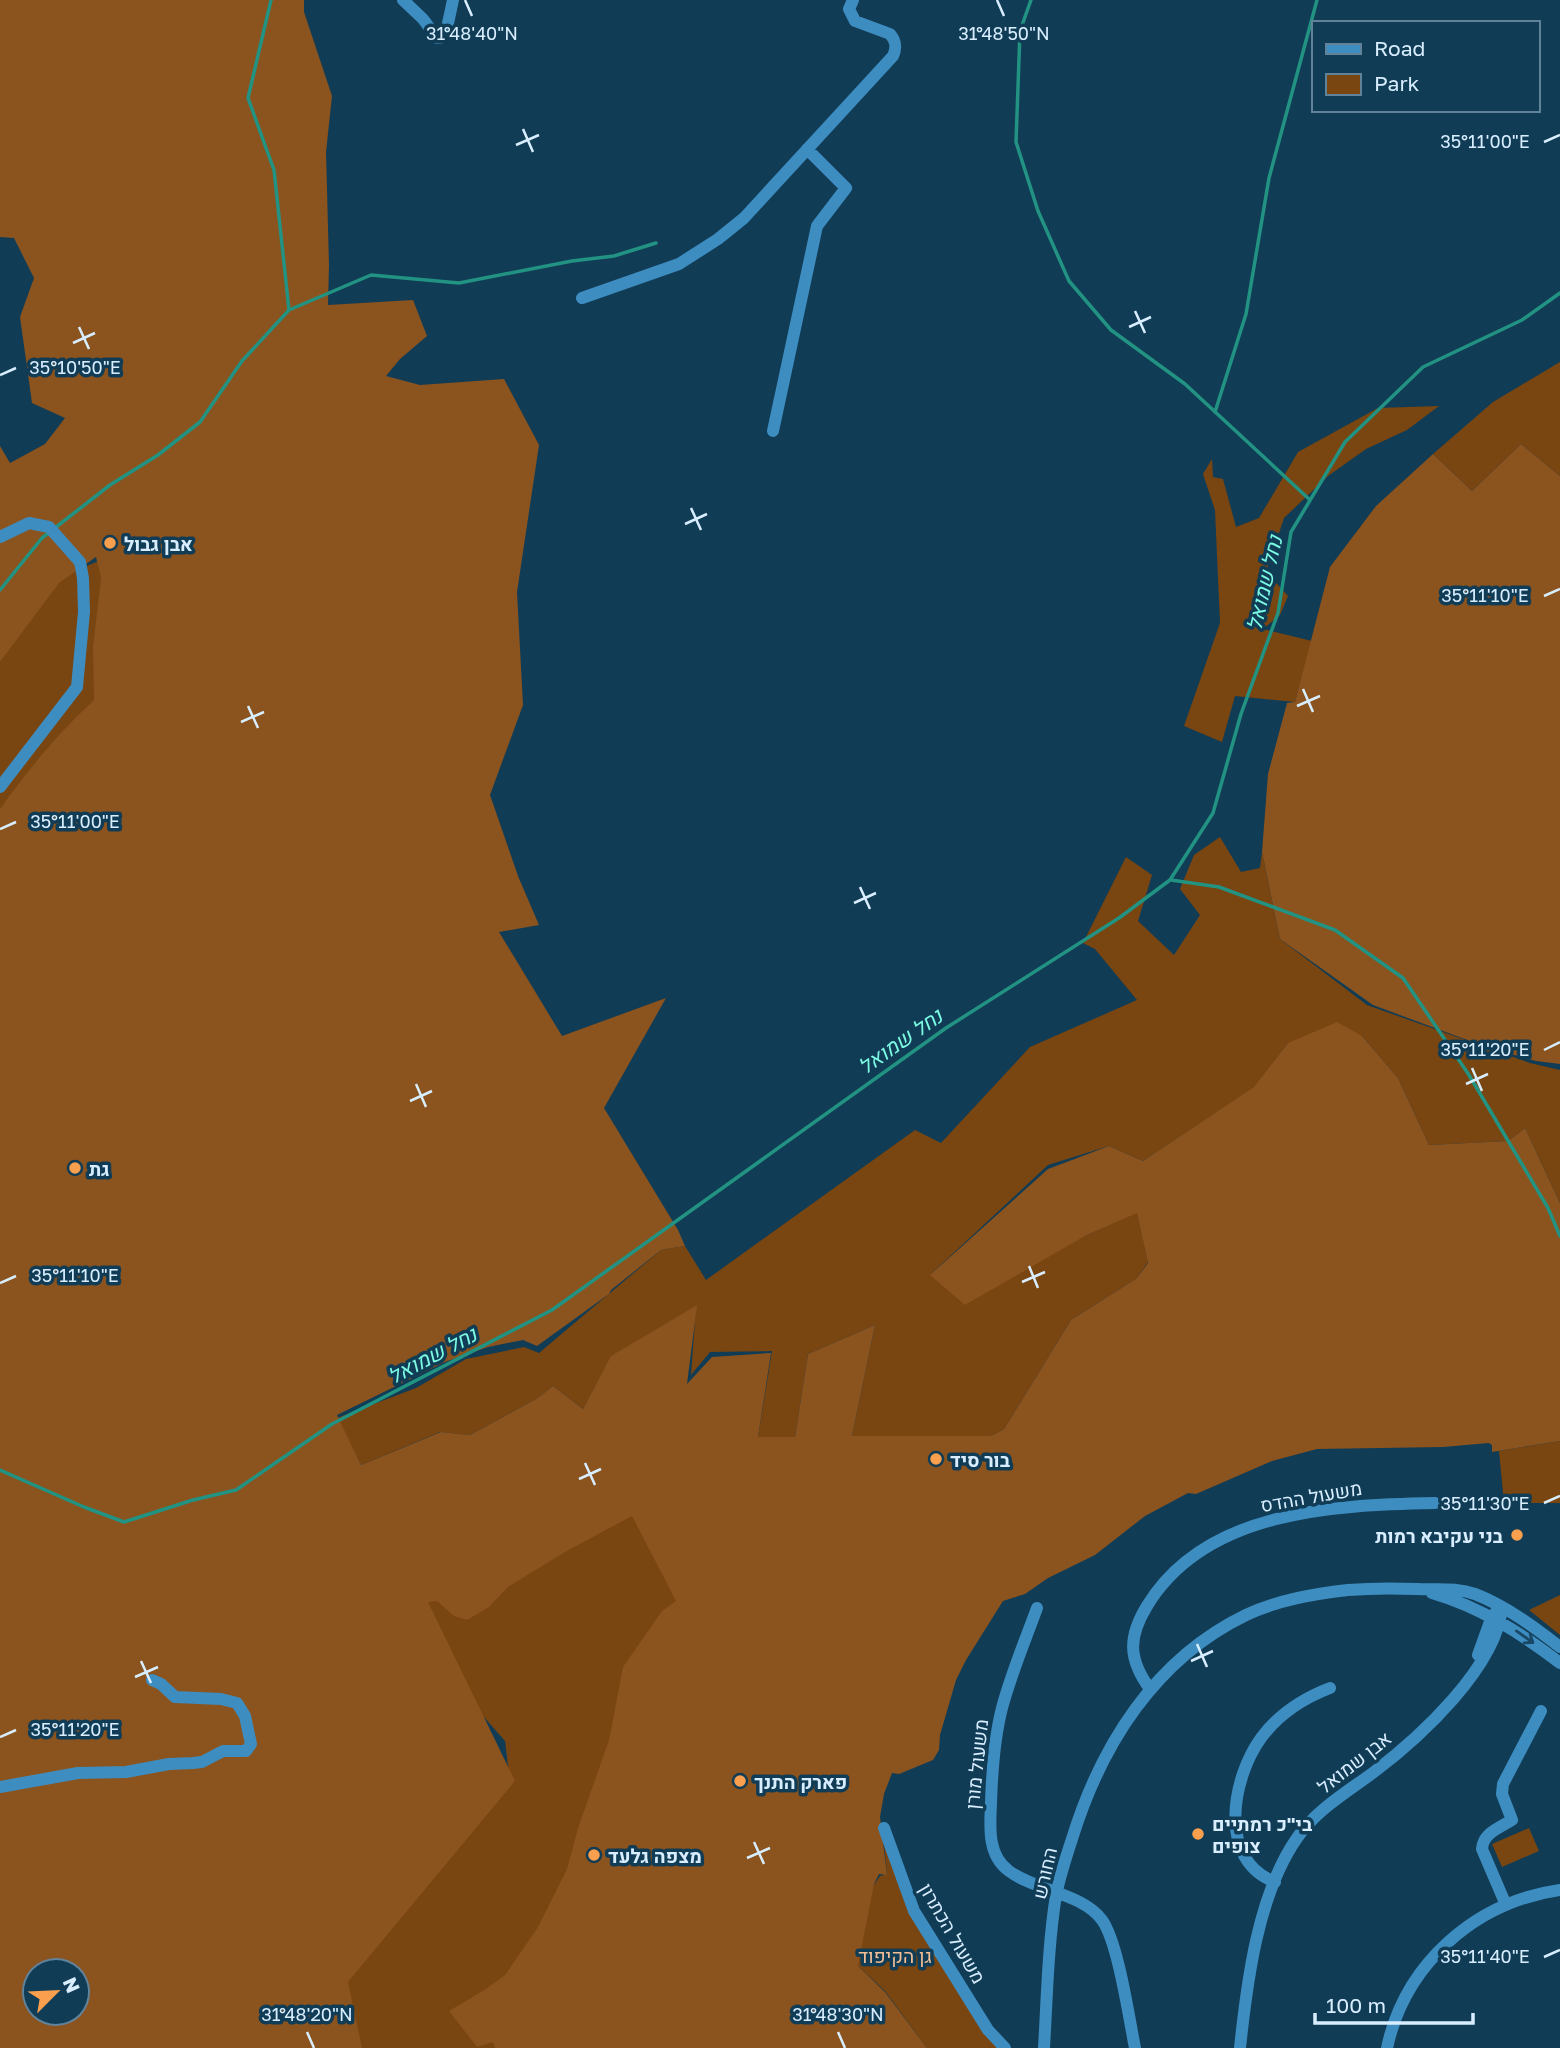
<svg xmlns="http://www.w3.org/2000/svg" width="1560" height="2048" viewBox="0 0 1560 2048" font-family="'Golos Text',Heebo,sans-serif">
<style>
.green{fill:#794510}
.forest{fill:#8b531e;fill-rule:evenodd}
.lines{fill:none;stroke-linecap:round;stroke-linejoin:round}
.stream{stroke:#229382;stroke-width:3.5}
.minor{stroke:#3e8dc0;stroke-width:12}
.oneway{stroke:#184866}
.ticks{fill:none;stroke:#d8eeff;stroke-width:2.5}
.poi-dot{fill:#fa9f4e;stroke:#113c56;stroke-width:2.5}
.labels{text-anchor:middle;dominant-baseline:central;stroke-width:7;stroke-linejoin:round;paint-order:stroke}
.poi-label{font-size:19px;font-weight:bold;fill:#d8eeff;stroke:#113c56;text-anchor:start}
.street-label{font-size:19px;fill:#d8eeff;stroke:#113c56}
.park-label{font-size:19px;fill:#f1be96;stroke:#113c56}
.water-label{font-size:21px;font-style:italic;fill:#7cfae3;stroke:#113c56}
.ticks-label{font-size:18px;text-anchor:middle;fill:#d8eeff;stroke:#113c56;stroke-width:7;stroke-linejoin:round;paint-order:stroke}
</style>
<rect width="100%" height="100%" fill="#113c56"/>
<!-- green -->
<path class="green" d="M1560 362V476L1521 444 1472 491 1433 454 1493 402Z
M1439 406 1407 430 1366 449 1328 476 1284 518 1266 572 1288 596 1280 615 1263 629 1312 641 1295 702 1235 696 1222 742 1184 726 1220 623 1215 510 1203 474 1212 459 1213 477 1223 479 1236 527 1259 518 1298 452 1378 408Z
M106 558 104 711 0 838V662L60 577Z
M1220 837 1241 872 1260 868 1262 852 1280 939 1367 1005 1530 1063 1560 1070V1203L1525 1128 1508 1141 1429 1145 1398 1078 1362 1036 1288 1043 1255 1087 1143 1161 1109 1146 1048 1165 931 1274 1085 1236 1137 1212 1148 1262 1137 1278 1071 1320 1004 1429 991 1436H852L875 1325 808 1354 795 1437H758L772 1351 710 1352 691 1375 696 1306 612 1356 583 1409 553 1386 536 1399 470 1435 440 1432 361 1465 337 1418 416 1388 466 1359 524 1347 539 1353 661 1250 685 1246 706 1280 915 1130 941 1143 1030 1047 1137 1000 1095 949 1083 943 1126 857 1152 875 1138 921 1174 955 1200 915 1180 889 1194 855Z
M1560 1441V1503H1504L1499 1451Z
M617 1502 656 1529 692 1570 541 2048H355L341 1980 510 1783 505 1741 431 1657 402 1589Z
M1560 1595V1635L1529 1610Z
M1529 1828 1539 1851 1502 1867 1492 1844Z
M883 1834 912 1917 999 2048H927L885 1991 857 1965 873 1886 880 1876 887 1874Z"/>
<!-- forest -->
<path class="forest" d="M0 0H304V12L332 96 326 152 329 265 328 305 413 300 427 336 400 359 386 376 420 385 504 379 539 445 517 592 523 705 490 795 518 876 539 925 499 932 562 1036 666 998 604 1108 678 1230 685 1246 661 1250 611 1290 609 1294 537 1346 523 1340 488 1347 445 1362 337 1415 361 1465 441 1432 470 1435 536 1399 553 1386 583 1409 611 1356 697 1305 687 1384 712 1357 771 1353 758 1437H795L808 1354 875 1325 852 1436H991L1004 1429 1071 1320 1137 1278 1148 1263 1137 1213 1085 1236 965 1305 930 1275 1048 1169 1109 1146 1143 1161 1254 1087 1288 1043 1337 1022 1362 1036 1398 1078 1429 1145 1508 1141 1525 1128 1560 1203V1441L1492 1452V1445L1489 1443 1443 1447 1317 1449 1272 1461 1196 1494 1188 1493 1145 1516 1095 1555 1048 1578 1025 1594 1003 1601 966 1660 956 1680 940 1735 939 1750 933 1760 899 1774 892 1773 884 1794 880 1817 887 1875 879 1874 874 1884 858 1966 885 1992 927 2048H495L493 2042 477 2047 449 2011 486 1989 505 1975 538 1927 567 1869 578 1828 609 1740 623 1667 662 1611 676 1601 632 1516 565 1552 508 1587 489 1607 467 1620 454 1616 437 1601 428 1602 515 1781 348 1982 362 2048H0V809C27 771 59 732 94 700L93 647 101 578 96 557 59 583 0 662V446L10 463 45 444 65 418 32 403 20 317 34 278 14 238 0 237ZM35 1971H77V2013H35Z
M1521 444 1560 476V1064L1536 1061 1486 1047 1373 1005 1280 939 1262 852 1268 774 1287 703 1295 702 1330 567 1376 506 1433 454 1472 491Z"/>
<g class="lines">
<!-- stream -->
<path class="stream" d="M271 0 248 98 274 170 289 310
M1031 0 1020 31 1016 142 1038 211 1069 281 1111 330 1185 384 1310 500
M1215 412 1246 314 1269 178 1317 0
M0 590 42 538 110 485 158 455 200 422 242 361 289 310 371 275 459 283 572 261 614 256 656 243
M1171 880 1219 887 1335 930 1403 978 1469 1075 1548 1208 1560 1236
M0 1470 84 1507 124 1522 193 1500 236 1490 332 1424 552 1310 946 1028 1119 918 1170 880 1213 813 1241 714 1278 613 1291 532 1345 442 1423 367 1522 320 1560 293"/>
<!-- minor -->
<path class="minor" d="M403 0 423 19 437 38H441L447 28 453 0
M582 298 679 264 718 239 744 218 893 56C897 47 896 41 890 34L855 21 849 9 853 0
M773 431 817 226 846 188 807 149
M0 537 29 523 49 527 80 562 83 578 84 612 77 687 0 787
M1432 1593C1480 1607 1521 1633 1560 1663
M1037 1608C1025 1641 1011 1674 1002 1708 994 1739 992 1771 991 1803 990 1827 987 1855 1009 1871 1036 1891 1082 1893 1102 1920 1118 1942 1129 2018 1135 2048
M1478 1655 1492 1616 1497 1611
M1150 1689C1128 1659 1128 1637 1147 1606 1205 1510 1335 1505 1435 1503
M0 1787 78 1773 126 1772 169 1764 193 1763 202 1762 223 1751H246L251 1744 245 1716 237 1703 221 1699 175 1697 161 1684 152 1680
M884 1828 914 1911 988 2030 1005 2048
M1275 1882C1217 1860 1232 1778 1261 1738 1278 1715 1304 1698 1330 1688
M1506 1905 1482 1849C1483 1833 1499 1828 1512 1820L1502 1794 1503 1784 1541 1711
M1044 2048C1047 1997 1048 1945 1056 1895 1060 1876 1066 1857 1072 1839 1101 1745 1155 1659 1246 1615 1278 1600 1313 1594 1348 1590 1372 1588 1394 1588 1417 1589 1437 1590 1456 1587 1475 1594 1506 1606 1534 1627 1560 1647
M1240 2048C1247 1981 1258 1894 1297 1838 1316 1810 1347 1792 1374 1772 1419 1738 1497 1667 1502 1607
M1387 2048C1405 1964 1475 1902 1560 1890"/>
</g>
<!-- one-way arrows -->
<defs><path id="oneway-shaft" d="M-6 0H5M1.5-3L5.5 0L1.5 3" fill="none" stroke-width="1.6" stroke-linecap="round" stroke-linejoin="round" transform="scale(1.75)"/></defs>
<use class="oneway" href="#oneway-shaft" transform="translate(1525 1637) rotate(35)"/>
<!-- ticks -->
<path class="ticks" d="M465 0 472 16M997 0 1004 16M523 129 533 152M1544 142 1560 135M516 145 539 135M1135 311 1145 333M79 327 89 349M1129 327 1151 317M73 343 95 333M0 375 16 368M691 508 701 530M685 524 707 514M1544 596 1560 589M1303 689 1313 712M248 706 258 728M1297 706 1320 696M241 722 264 712M0 829 16 822M860 887 870 909M854 903 876 893M1544 1050 1560 1042M1472 1068 1482 1091M416 1084 426 1107M1466 1084 1488 1074M410 1101 432 1091M1029 1266 1038 1288M1022 1282 1045 1272M0 1283 16 1276M585 1463 595 1485M579 1479 601 1469M1544 1503 1560 1496M1197 1644 1207 1667M141 1661 151 1683M1191 1661 1213 1651M135 1677 158 1667M0 1737 16 1730M754 1842 764 1864M747 1858 770 1848M1544 1957 1560 1950M307 2032 314 2048M838 2032 845 2048"/>
<!-- markers -->
<g class="poi-dot">
<circle cx="110" cy="543" r="7"/>
<circle cx="75" cy="1168" r="7"/>
<circle cx="936" cy="1459" r="7"/>
<circle cx="1517" cy="1535" r="7"/>
<circle cx="740" cy="1781" r="7"/>
<circle cx="1198" cy="1834" r="7"/>
<circle cx="594" cy="1855" r="7"/>
</g>
<g class="labels">
<!-- poi labels -->
<g class="poi-label">
<text x="124" y="543">אבן גבול</text>
<text x="89" y="1168">גת</text>
<text x="950" y="1459">בור סיד</text>
<text x="1503" y="1535" text-anchor="end">בני עקיבא רמות</text>
<text x="754" y="1781">פארק התנך</text>
<text x="1212" y="1823">בי"כ רמתיים<tspan x="1212" dy="22">צופים</tspan></text>
<text x="608" y="1855">מצפה גלעד</text>
</g>
<!-- street labels -->
<g class="street-label">
<text transform="translate(1311 1496) rotate(-10)">משעול ההדס</text>
<text transform="translate(1354 1762) rotate(-38)">אבן שמואל</text>
<text transform="translate(976 1764) rotate(-84)">משעול מורן</text>
<text transform="translate(1044 1873) rotate(-77)">החורש</text>
<text transform="translate(953 1933) rotate(60)">משעול הכתרון</text>
</g>
<!-- park labels -->
<g class="park-label">
<text x="895" y="1955">גן הקיפוד</text>
</g>
<!-- water labels -->
<g class="water-label">
<text transform="translate(1264 583) rotate(-77)">נחל שמואל</text>
<text transform="translate(900 1041) rotate(-35)">נחל שמואל</text>
<text transform="translate(432 1355) rotate(-28)">נחל שמואל</text>
</g>
</g>
<g class="ticks-label">
<text x="472" y="40">31°48'40"N</text>
<text x="1004" y="40">31°48'50"N</text>
<text x="1485" y="148">35°11'00"E</text>
<text x="75" y="374">35°10'50"E</text>
<text x="1485" y="602">35°11'10"E</text>
<text x="75" y="828">35°11'00"E</text>
<text x="1485" y="1056">35°11'20"E</text>
<text x="75" y="1282">35°11'10"E</text>
<text x="1485" y="1510">35°11'30"E</text>
<text x="75" y="1736">35°11'20"E</text>
<text x="1485" y="1963">35°11'40"E</text>
<text x="307" y="2021">31°48'20"N</text>
<text x="838" y="2021">31°48'30"N</text>
</g>
<!-- legend -->
<rect x="1312" y="21" width="228" height="91" fill="#113c56" stroke="#61839a" stroke-width="2"/>
<rect x="1326" y="44" width="35" height="10" fill="#3e8dc0" stroke="#61839a" stroke-width="2"/>
<text x="1374" y="56" font-size="21" fill="#d8eeff">Road</text>
<rect x="1326" y="74" width="35" height="21" fill="#794510" stroke="#61839a" stroke-width="2"/>
<text x="1374" y="91" font-size="21" fill="#d8eeff">Park</text>
<!-- north arrow -->
<g transform="translate(56 1992) rotate(66)"><circle r="33" fill="#113c56" stroke="#61839a" stroke-width="2"/>
<path d="M0-5L12 26L0 18L-12 26Z" fill="#fa9f4e"/>
<text y="-10" font-size="19" font-weight="bold" text-anchor="middle" fill="#d8eeff">N</text>
</g>
<!-- scale -->
<path d="M1315 2013v10h158v-10" fill="none" stroke="#d8eeff" stroke-width="3.5"/>
<text x="1326" y="2013" font-size="21" fill="#d8eeff" stroke="#113c56" stroke-width="5" paint-order="stroke">100 m</text>
</svg>
